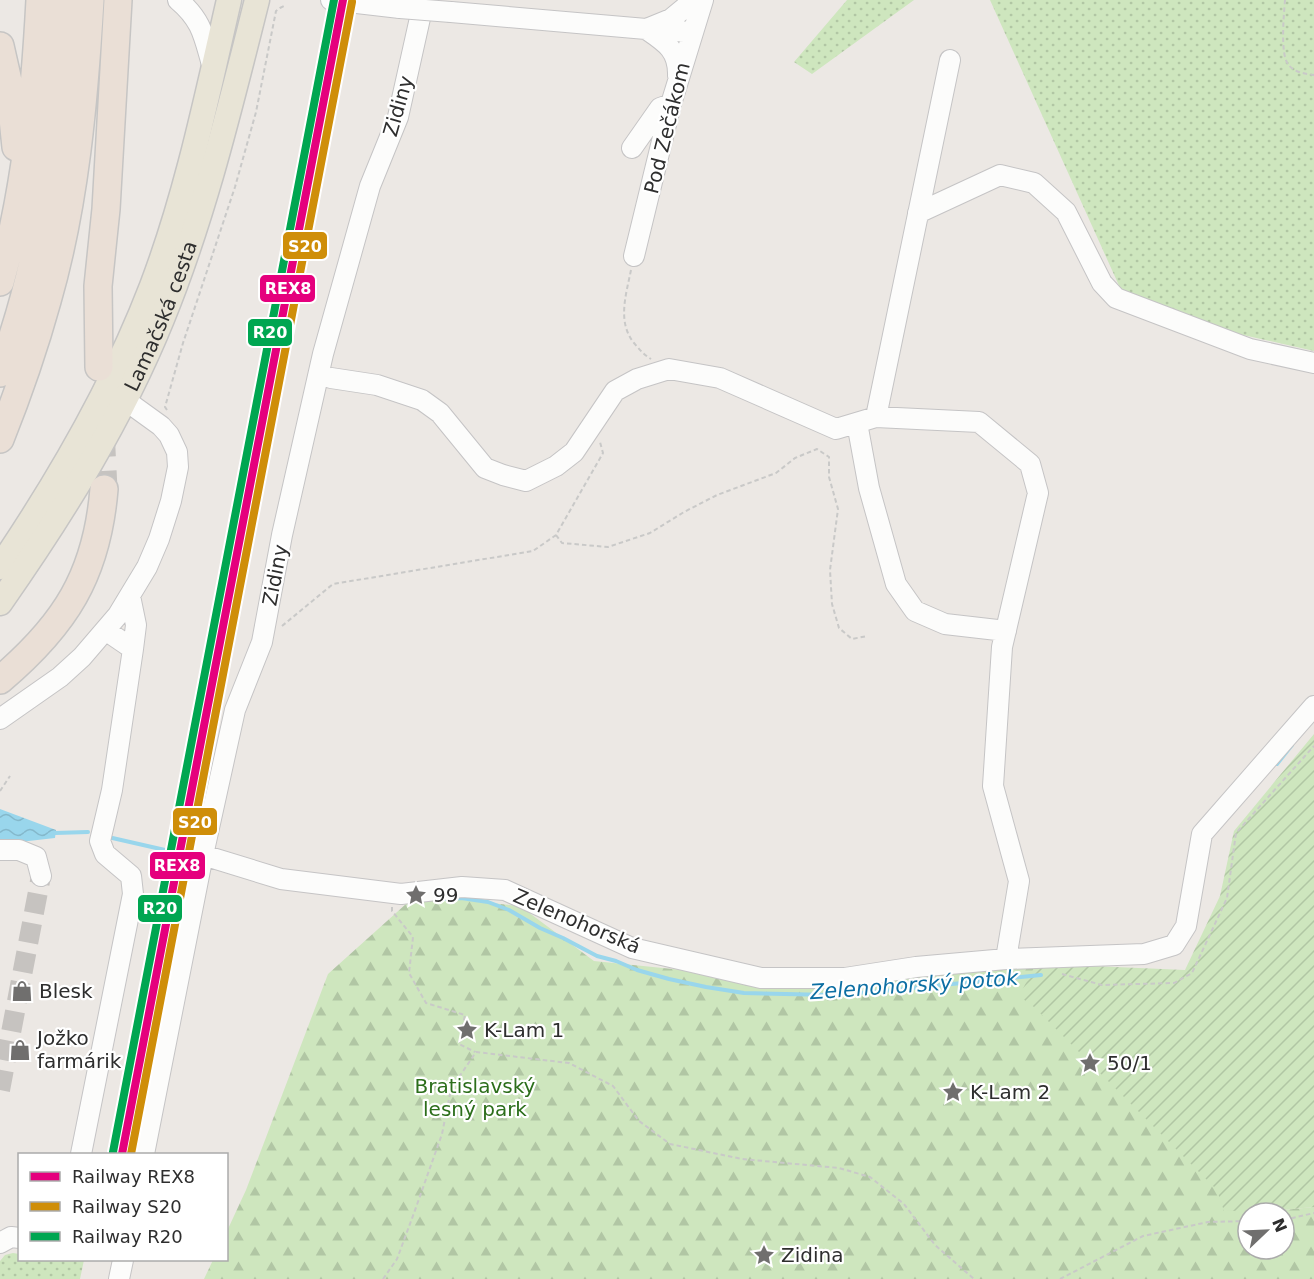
<svg xmlns="http://www.w3.org/2000/svg" width="1314" height="1279" viewBox="0 0 1314 1279" font-family="'DejaVu Sans',sans-serif">
<style>
.grass{fill:url(#grass-dots)}
.forest{fill:url(#forest-firs);fill-rule:evenodd}
.garden{fill:url(#garden-furrows)}
.water{fill:url(#water-waves)}
.lines{fill:none;stroke-linecap:round;stroke-linejoin:round}
.stream{stroke:#99d6ec;stroke-width:4}
.minor-tunnel{stroke:#c6c3c0;stroke-width:20;stroke-dasharray:20 10;stroke-linecap:butt}
.highway-tunnel{stroke:#c6c3c0;stroke-width:27;stroke-dasharray:27 14;stroke-linecap:butt}
.minor-casing{stroke:#c5c4c5;stroke-width:22}
.major-casing{stroke:#c6c5c4;stroke-width:27}
.highway-casing{stroke:#c6c5c4;stroke-width:30}
.path{stroke:#c9c9c8;stroke-width:2;stroke-dasharray:4.5 3;stroke-linecap:butt}
.minor{stroke:#fcfcfb;stroke-width:20}
.major{stroke:#e8e4d6;stroke-width:24}
.highway{stroke:#eadfd6;stroke-width:27}
.minor-bridge-casing{stroke:#c5c4c5;stroke-width:22;stroke-linecap:butt}
.minor-bridge{stroke:#fcfcfb;stroke-width:20}
.rail-1-casing{stroke:#fff;stroke-width:12}
.rail-2-casing{stroke:#fff;stroke-width:12}
.rail-3-casing{stroke:#fff;stroke-width:12}
.rail-1{stroke:#e5007d;stroke-width:8}
.rail-2{stroke:#cf8e09;stroke-width:8}
.rail-3{stroke:#00a651;stroke-width:8}
.labels{text-anchor:middle;dominant-baseline:central;stroke-width:4.5;stroke-linejoin:round;paint-order:stroke}
.street-label{font-size:20px;fill:#2e2e2e;stroke:#fff}
.poi-label{font-size:20px;fill:#2e2e2e;stroke:#fff;text-anchor:start}
.park-label{font-size:20px;fill:#2c6e1b;stroke:#fff}
.water-label{font-size:21px;font-style:italic;fill:#0d6fa3;stroke:#fff}
.line-badge{stroke:#fff;stroke-width:2}
.badge-label{font-size:16px;text-anchor:middle;font-weight:bold;fill:#fff}
</style>
<defs>
<pattern id="grass-dots" width="8" height="8" patternUnits="userSpaceOnUse" patternTransform="scale(1.5)"><rect width="8" height="8" fill="#cee6be"/><path d="M2 2h.1M6 6h.1" fill="none" stroke="#b1c6a4" stroke-width="1.8" stroke-linecap="round"/></pattern>
<pattern id="forest-firs" width="22" height="20" patternUnits="userSpaceOnUse" patternTransform="scale(1.5)"><rect width="22" height="20" fill="#cee6be"/><path d="M5 1l3.5 6h-7zM16 11l3.5 6h-7z" fill="#b1c6a4"/></pattern>
<pattern id="garden-furrows" width="10" height="10" patternUnits="userSpaceOnUse" patternTransform="scale(1.5)"><rect width="10" height="10" fill="#cee6be"/><path d="M-1 1l2-2M0 10L10 0M9 11l2-2" fill="none" stroke="#b1c6a4"/></pattern>
<pattern id="water-waves" width="16" height="10" patternUnits="userSpaceOnUse" patternTransform="scale(1.5)"><rect width="16" height="10" fill="#99d6ec"/><path d="M0 5q4-4 8 0t8 0" fill="none" stroke="#84b8cb"/></pattern>
</defs>
<rect width="100%" height="100%" fill="#ece8e4"/>
<!-- grass -->
<path class="grass" d="M847 0H914L812 74 794 62Z
M990 0H1314V351L1181 321 1121 290Z
M13 1253 19 1254 20 1260H84L80 1279H0V1261L5 1255Z"/>
<!-- forest -->
<path class="forest" d="M416 895 520 906 594 961 761 978 1046 964 1283 1210 1314 1207V1279H204L213 1260H226L227 1231 246 1190 328 974ZM1248 1213H1284V1249H1248Z"/>
<!-- garden -->
<path class="garden" d="M1314 734V1207L1283 1210 1224 1211 1217 1190 1034 1007 1019 996 1035 966 1046 964 1185 970 1220 896 1234 831Z"/>
<!-- water -->
<path class="water" d="M0 809 56 830 55 838 11 843 0 841Z"/>
<g class="lines">
<!-- stream -->
<path class="stream" d="M1277 764 1292 745
M55 833 88 832
M108 837 165 850
M185 852 197 855
M440 899 461 898 488 902 509 910 540 928 563 938 597 956 616 961 637 970 669 979 706 987 744 993 831 995 884 991 1041 975"/>
<!-- minor-tunnel -->
<path class="minor-tunnel" d="M0 1090 41 876"/>
<!-- highway-tunnel -->
<path class="highway-tunnel" d="M101 430 104 489"/>
<defs>
<path id="minor" d="M178 0C203 21 204 38 213 68
M331 0 400 8
M451 12 646 29 692 32
M649 28 671 19 694 0
M646 29C665 42 679 50 678 76
M632 148 660 108 671 104
M918 213 1000 175 1034 183 1066 212 1102 283 1116 298 1250 349 1314 363
M634 256 671 104 703 0
M331 378 377 385 422 400 440 413 485 468 503 475 526 481 556 466 574 452 615 391 637 379 669 369 720 378 836 429 876 417 979 422 1030 464 1038 493 1002 647 993 786 1019 881 1006 959
M876 417 950 60
M857 423 869 488 896 584 915 611 945 624 1006 631
M130 596 136 625 133 649
M0 719 60 677 82 657 118 615 147 567 159 539 171 501 178 467 177 452 169 435 161 426 125 400
M0 850H19L36 857 41 876
M203 855 281 879 401 894 462 887 505 890 632 948 761 978H845L916 967 1006 959 1144 954 1174 945 1186 926 1202 834 1314 706
M81 1154 133 894 131 876 105 854 100 841 112 790 133 649 111 634 104 632
M144 1154 203 855 235 710 262 642 282 535 323 354 370 186 398 117 424 0
M0 1243 11 1237 20 1238
M119 1279 123 1260"/>
<g id="major">
<path d="M0 567C59 480 114 385 152 286 187 194 207 96 229 0"/>
<path id="s1" d="M0 603C63 513 121 420 162 319 204 216 230 107 257 0"/>
</g>
<path id="highway" d="M0 46 10 90 16 147
M0 282C26 190 35 95 40 0
M99 367 98 286 106 209 118 0
M0 373C45 254 59 126 67 0
M0 439C18 394 34 348 47 301 75 204 84 101 90 0
M0 680C65 625 97 575 104 489"/>
</defs>
<!-- minor casing -->
<use href="#minor" class="minor-casing"/>
<!-- major casing -->
<use href="#major" class="major-casing"/>
<!-- highway casing -->
<use href="#highway" class="highway-casing"/>
<!-- path -->
<path class="path" d="M1285 0C1284 13 1280 54 1288 64 1293 72 1305 74 1314 75
M631 270C626 295 617 322 634 343 639 349 643 354 651 359
M167 410 165 407 183 343 235 187 256 112 276 11 280 8 286 5
M556 535 562 543 608 547 650 533 684 512 717 495 776 473 795 458 817 449 829 457V477L838 509 830 570 832 604 839 628 852 639 867 636
M282 626 333 584 533 551 556 535 603 453 600 442
M0 791 10 776
M392 907V911L413 937 409 973 426 1003 465 1015 459 1044 475 1052
M1062 974 1102 985 1174 983 1192 973 1227 898 1236 833 1314 746
M1284 1220 1314 1213
M383 1279 397 1259 414 1213 442 1134 451 1089 476 1052 569 1063 613 1086 639 1121 670 1144 742 1159 839 1168 870 1177 904 1204 935 1245 974 1279
M1060 1279 1143 1236 1208 1222 1248 1221"/>
<!-- minor -->
<use href="#minor" class="minor"/>
<!-- major -->
<use href="#major" class="major"/>
<!-- highway -->
<use href="#highway" class="highway"/>
<defs>
<path id="minor-bridge" d="M400 8 451 12"/>
</defs>
<!-- minor-bridge casing -->
<use href="#minor-bridge" class="minor-bridge-casing"/>
<!-- minor-bridge -->
<use href="#minor-bridge" class="minor-bridge"/>
<defs>
<path id="rail-1" d="M122 1154 343 0"/>
<path id="rail-2" d="M131 1154 352 2"/>
<path id="rail-3" d="M113 1152 334 0"/>
</defs>
<!-- rail-1 casing -->
<use href="#rail-1" class="rail-1-casing"/>
<!-- rail-2 casing -->
<use href="#rail-2" class="rail-2-casing"/>
<!-- rail-3 casing -->
<use href="#rail-3" class="rail-3-casing"/>
<!-- rail-1 -->
<use href="#rail-1" class="rail-1"/>
<!-- rail-2 -->
<use href="#rail-2" class="rail-2"/>
<!-- rail-3 -->
<use href="#rail-3" class="rail-3"/>
</g>
<!-- icons -->
<defs>
<symbol id="sight-bare" viewBox="-9 -9 18 18"><path d="M0-6L1.8-2.2L6-1.7L2.9 1.2L3.7 5.4L0 3.3L-3.7 5.4L-2.9 1.2L-6-1.7L-1.8-2.2Z" fill="#706f6e" stroke="#fff" stroke-width="2.5" paint-order="stroke"/></symbol>
<symbol id="shop-bare" viewBox="-9 -9 18 18"><path d="M-5-2.5h2.3a2.7 3.5 0 0 1 5.4 0H5L5.5 6h-11ZM-1.5-2.5h3a1.5 2.3 0 0 0-3 0Z" fill="#706f6e" stroke="#fff" stroke-width="2.5" paint-order="stroke"/></symbol>
</defs>
<g fill-rule="evenodd">
<use href="#sight-bare" x="401" y="880" width="30" height="30"/>
<use href="#shop-bare" x="7" y="976" width="30" height="30"/>
<use href="#sight-bare" x="452" y="1015" width="30" height="30"/>
<use href="#shop-bare" x="5" y="1035" width="30" height="30"/>
<use href="#sight-bare" x="1075" y="1048" width="30" height="30"/>
<use href="#sight-bare" x="938" y="1077" width="30" height="30"/>
<use href="#sight-bare" x="749" y="1240" width="30" height="30"/>
</g>
<g class="labels">
<!-- street labels -->
<g class="street-label">
<text transform="translate(398 106) rotate(-74)">Zidiny</text>
<text transform="translate(667 128) rotate(-76)">Pod Zečákom</text>
<text stroke="none"><textPath href="#s1" startOffset="330">Lamačská cesta</textPath></text>
<text transform="translate(275 575) rotate(-79)">Zidiny</text>
<text transform="translate(577 921) rotate(23)">Zelenohorská</text>
</g>
<!-- poi labels -->
<g class="poi-label">
<text x="433" y="895">99</text>
<text x="39" y="991">Blesk</text>
<text x="484" y="1030">K-Lam 1</text>
<text x="37" y="1038">Jožko<tspan x="37" dy="23">farmárik</tspan></text>
<text x="1107" y="1063">50/1</text>
<text x="970" y="1092">K-Lam 2</text>
<text x="781" y="1255">Zidina</text>
</g>
<!-- park labels -->
<g class="park-label">
<text x="475" y="1086">Bratislavský<tspan x="475" dy="23">lesný park</tspan></text>
</g>
<!-- water labels -->
<g class="water-label">
<text transform="translate(914 985) rotate(-4)">Zelenohorský potok</text>
</g>
</g>
<g class="line-badge">
<rect x="282" y="231" width="46" height="29" rx="6" fill="#cf8e09"/>
<rect x="259" y="274" width="57" height="29" rx="6" fill="#e5007d"/>
<rect x="247" y="318" width="46" height="29" rx="6" fill="#00a651"/>
<rect x="172" y="807" width="46" height="29" rx="6" fill="#cf8e09"/>
<rect x="149" y="851" width="57" height="29" rx="6" fill="#e5007d"/>
<rect x="137" y="894" width="46" height="29" rx="6" fill="#00a651"/>
</g>
<g class="badge-label">
<text x="305" y="252">S20</text>
<text x="288" y="294">REX8</text>
<text x="270" y="338">R20</text>
<text x="195" y="828">S20</text>
<text x="177" y="871">REX8</text>
<text x="160" y="914">R20</text>
</g>
<!-- legend -->
<rect x="18" y="1153" width="210" height="108" fill="#ffffff" stroke="#ababab" stroke-width="1.5"/>
<rect x="30" y="1172" width="30" height="9" fill="#e5007d" stroke="#ababab" stroke-width="1.5"/>
<text x="72" y="1183" font-size="18" fill="#2e2e2e">Railway REX8</text>
<rect x="30" y="1202" width="30" height="9" fill="#cf8e09" stroke="#ababab" stroke-width="1.5"/>
<text x="72" y="1213" font-size="18" fill="#2e2e2e">Railway S20</text>
<rect x="30" y="1232" width="30" height="9" fill="#00a651" stroke="#ababab" stroke-width="1.5"/>
<text x="72" y="1243" font-size="18" fill="#2e2e2e">Railway R20</text>
<!-- north arrow -->
<g transform="translate(1266 1231) rotate(67)"><circle r="28" fill="#ffffff" stroke="#ababab" stroke-width="1.5"/>
<path d="M0-4.5L10 22L0 15L-10 22Z" fill="#706f6e"/>
<text y="-9" font-size="16" font-weight="bold" text-anchor="middle" fill="#2e2e2e">N</text>
</g>
</svg>
